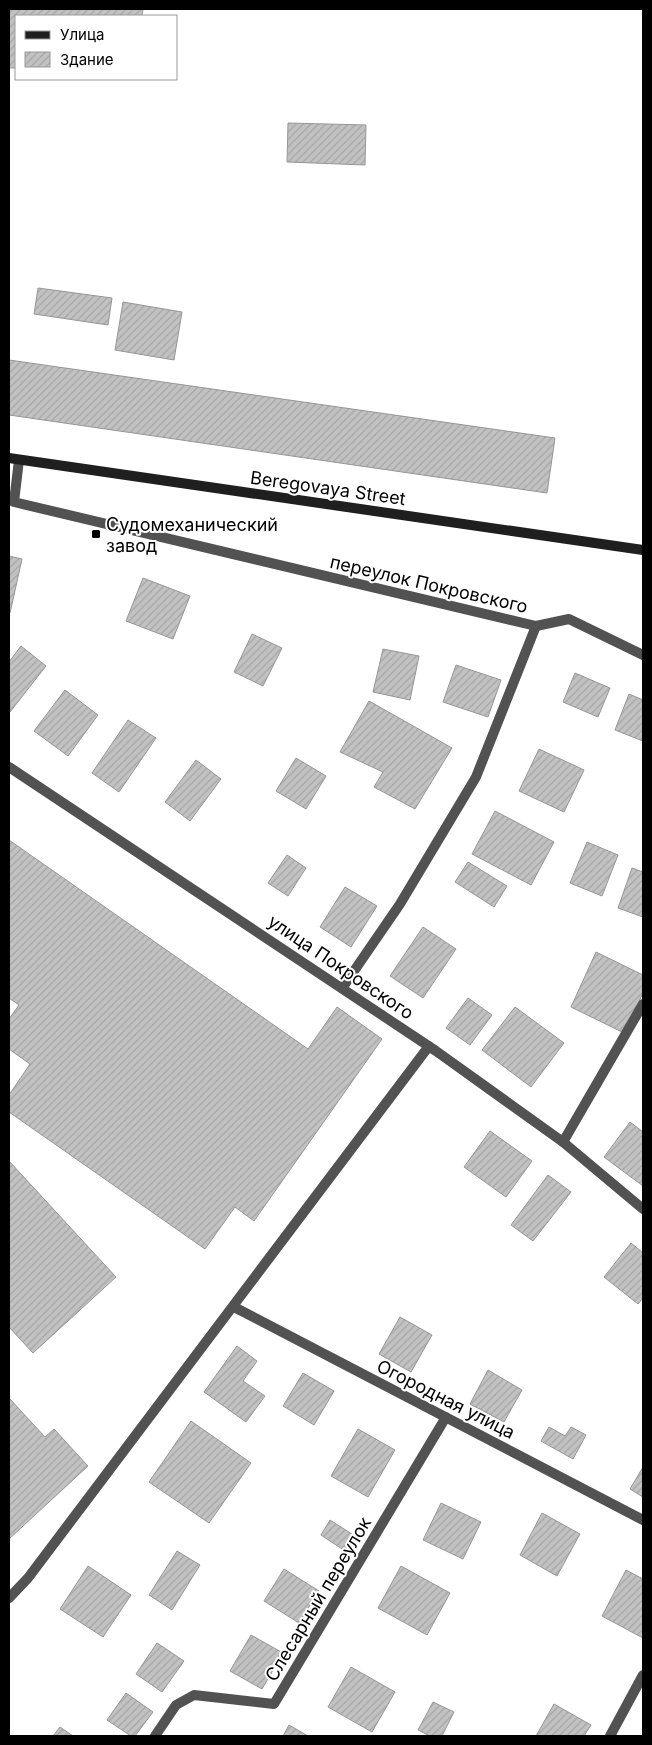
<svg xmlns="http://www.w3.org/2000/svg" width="652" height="1745" viewBox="0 0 652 1745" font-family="Inter,sans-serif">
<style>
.building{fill:url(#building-hatch);stroke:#969696}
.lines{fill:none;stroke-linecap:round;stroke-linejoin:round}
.lane{stroke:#525252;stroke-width:10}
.street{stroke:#525252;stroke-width:10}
.secondary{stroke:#1f1f1f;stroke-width:10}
.poi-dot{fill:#000;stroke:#fff;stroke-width:2}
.labels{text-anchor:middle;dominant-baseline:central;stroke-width:4;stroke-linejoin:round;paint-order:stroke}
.street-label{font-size:18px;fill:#000;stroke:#fff}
.poi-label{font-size:18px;fill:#000;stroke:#fff;text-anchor:start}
</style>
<defs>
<pattern id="building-hatch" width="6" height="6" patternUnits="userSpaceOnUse" patternTransform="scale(1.25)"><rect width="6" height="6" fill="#c2c2c2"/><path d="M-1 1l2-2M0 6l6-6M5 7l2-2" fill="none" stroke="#a5a5a5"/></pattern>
</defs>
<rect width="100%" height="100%" fill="#fff"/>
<!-- building -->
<path class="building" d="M9 9H143L142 16H16V68H9Z
M288 123 366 125 365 165 287 162Z
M38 288 112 298 108 325 34 314Z
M123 302 182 312 174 360 115 350Z
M9 360 555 438 547 493 9 415Z
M9 556 22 559 10 613 9 612Z
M143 578 190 596 173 639 126 621Z
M252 634 282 648 263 686 234 672Z
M21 646 46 666 10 712 9 662Z
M383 649 419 656 410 700 373 692Z
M456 665 501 680 488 717 443 702Z
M575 673 610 688 598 717 563 702Z
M65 690 98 715 68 756 34 731Z
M629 694 643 700V741L615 730Z
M369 701 452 748 415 809 374 787 383 772 340 752Z
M128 720 156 738 119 792 92 773Z
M539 749 584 770 564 812 519 791Z
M296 758 326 776 306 809 276 791Z
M196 760 221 779 190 821 165 802Z
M495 811 554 842 531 885 472 854Z
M9 840 308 1049 337 1007 382 1039 254 1221 235 1207 205 1249 9 1112V1095L30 1064 9 1049V1019L19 1005 9 998Z
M587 842 618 855 602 896 570 883Z
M287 855 306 868 288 896 268 883Z
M468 862 507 886 494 907 455 882Z
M632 868 643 872V917L618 908Z
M345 887 377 906 351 947 320 927Z
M423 927 456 949 423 998 390 976Z
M596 952 643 975V993L624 1033 571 1007Z
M468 998 492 1015 470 1045 446 1028Z
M515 1007 564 1043 531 1087 482 1050Z
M630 1122 643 1132V1186L604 1157Z
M490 1131 532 1161 506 1197 464 1167Z
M9 1161 116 1277 33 1353 9 1327Z
M548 1175 571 1192 533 1241 511 1225Z
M631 1243 643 1253V1298L638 1304 604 1277Z
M400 1317 432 1335 411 1372 379 1354Z
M237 1346 257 1361 243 1381 265 1396 246 1422 204 1392Z
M488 1370 522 1390 504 1422 470 1404Z
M303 1373 334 1391 314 1425 283 1406Z
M9 1398 45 1437 54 1429 88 1466 9 1539Z
M191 1421 251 1463 209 1523 149 1482Z
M549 1427 565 1436 571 1427 586 1435 573 1459 541 1441Z
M358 1429 395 1450 368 1497 331 1476Z
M643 1467V1497L630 1489Z
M441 1503 481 1522 463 1559 423 1540Z
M542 1513 580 1534 557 1576 520 1555Z
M330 1520 355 1536 345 1551 321 1535Z
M177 1551 200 1565 172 1610 149 1595Z
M88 1566 131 1595 103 1637 60 1609Z
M401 1566 450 1593 427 1635 378 1608Z
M284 1569 319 1591 299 1623 264 1601Z
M626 1570 643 1579V1638L602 1616Z
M251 1635 283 1653 262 1689 230 1671Z
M157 1643 184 1661 162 1692 136 1674Z
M351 1667 395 1692 372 1732 328 1707Z
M126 1693 153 1712 135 1736H131L107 1720Z
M433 1702 454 1712 442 1736H430L418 1730Z
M554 1704 591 1725 584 1736H536Z
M289 1725 308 1736H283Z
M60 1727 73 1736H53Z"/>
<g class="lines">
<!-- lane -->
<path class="lane" d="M19 460 14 502 536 626 476 777 400 904 343 987
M563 1142 643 1004
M610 1736 643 1675"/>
<!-- street -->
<path class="street" d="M536 626 569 619 643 655
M9 767 436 1051 563 1142 643 1209
M234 1307 643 1520
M9 1598 28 1578 429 1046
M155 1736 176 1705 194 1695 274 1704 446 1417"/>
<!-- secondary -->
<path class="secondary" d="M9 458 643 550"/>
</g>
<!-- markers -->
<rect class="poi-dot" x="91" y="529" width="10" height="10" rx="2.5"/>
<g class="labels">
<!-- street labels -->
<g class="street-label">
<text transform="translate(328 488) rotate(8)">Beregovaya Street</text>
<text transform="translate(429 584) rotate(13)">переулок Покровского</text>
<text transform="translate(341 967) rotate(34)">улица Покровского</text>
<text transform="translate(446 1399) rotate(27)">Огородная улица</text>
<text transform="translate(318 1599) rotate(-59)">Слесарный переулок</text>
</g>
<!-- poi labels -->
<g class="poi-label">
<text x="106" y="524">Судомеханический<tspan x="106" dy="21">завод</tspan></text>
</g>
</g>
<!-- border -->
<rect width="652" height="1745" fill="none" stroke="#000000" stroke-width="20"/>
<!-- legend -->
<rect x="15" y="15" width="162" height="65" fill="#ffffff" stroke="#999999"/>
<rect x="25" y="31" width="25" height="8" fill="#1f1f1f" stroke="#999999"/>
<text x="60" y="40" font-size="15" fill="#000000">Улица</text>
<rect x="25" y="52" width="25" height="15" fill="url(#building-hatch)" stroke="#999999"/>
<text x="60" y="65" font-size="15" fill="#000000">Здание</text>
</svg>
